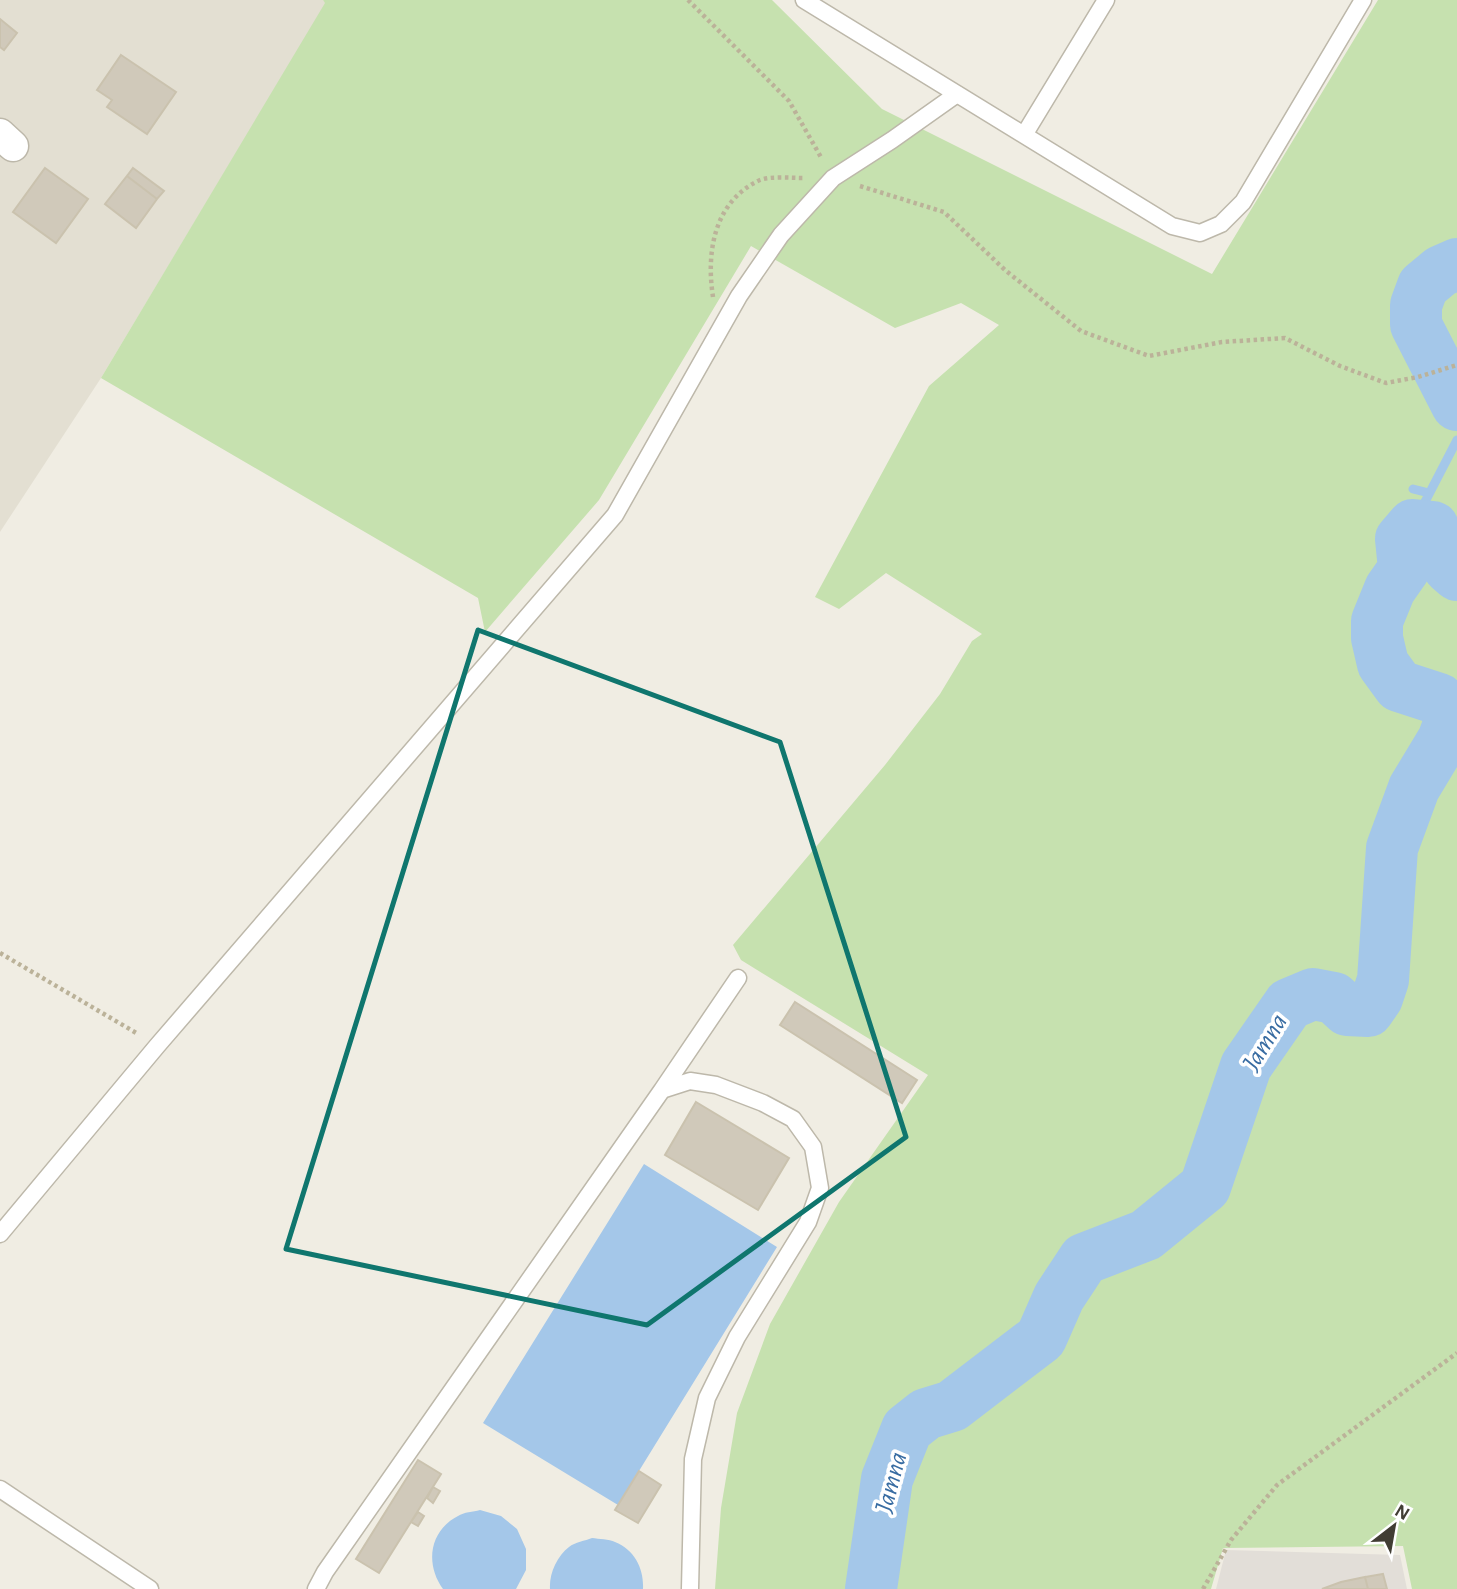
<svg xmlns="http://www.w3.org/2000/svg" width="1457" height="1589" viewBox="0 0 1457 1589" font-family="'Alegreya Sans',sans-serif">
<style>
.residential{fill:#e3dfd2}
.industrial{fill:#e2ded8}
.green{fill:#c6e1af}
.water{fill:#a4c7e9}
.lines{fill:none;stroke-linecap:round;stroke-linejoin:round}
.stream{stroke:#a4c7e9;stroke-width:9}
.river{stroke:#a4c7e9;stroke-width:52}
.building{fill:#d0c9ba;stroke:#cac2ae;stroke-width:2}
.lane-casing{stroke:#bdb8aa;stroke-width:19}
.street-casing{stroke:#bdb8aa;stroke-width:33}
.path{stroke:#bbb299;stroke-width:4.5;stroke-dasharray:3.5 3.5;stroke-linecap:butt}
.lane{stroke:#fff;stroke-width:16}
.street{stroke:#fff;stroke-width:30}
.marked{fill:none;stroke:#0f766e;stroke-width:5;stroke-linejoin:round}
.labels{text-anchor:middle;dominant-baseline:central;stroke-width:7;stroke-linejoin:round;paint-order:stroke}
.water-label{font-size:26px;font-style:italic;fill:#386ca2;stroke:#fff}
</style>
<rect width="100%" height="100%" fill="#f0ede3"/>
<!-- residential -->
<path class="residential" d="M0 0H323L326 3 101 378 0 532Z"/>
<!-- industrial -->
<path class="industrial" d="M1226 1550 1400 1555 1407 1589H1216Z"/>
<!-- green -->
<path class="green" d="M323 0H772L882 109 1212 274 1378 0H1457V1589H1412L1403 1546 1223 1548 1211 1589H715L721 1508 737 1413 770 1324 839 1202 928 1075 741 960 733 945 885 765 940 694 972 641 982 634 886 573 839 609 815 597 929 386 999 325 961 303 895 328 751 246 599 500 485 632 478 598 101 378 325 3Z"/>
<!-- water -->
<path class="water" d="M644 1164 777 1247 618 1505 483 1423Z
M480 1510 501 1516 517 1529 526 1549V1570L516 1589H443C425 1564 429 1531 458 1516 464 1512 473 1512 480 1510Z
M592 1538C599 1539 609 1539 615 1542 635 1550 644 1569 643 1589H550C549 1574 557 1556 569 1547 575 1542 585 1541 592 1538Z"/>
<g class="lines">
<!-- stream -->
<path class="stream" d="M1413 489 1429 493
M1413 525 1457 440"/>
<!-- river -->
<path class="river" d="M1457 264 1441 271 1423 286 1416 305V325L1457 405
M871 1589 887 1479 907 1429 926 1414 952 1406 1041 1338 1059 1297 1084 1259 1146 1235 1205 1187 1246 1066 1289 1004 1313 994 1334 998 1347 1010 1368 1011 1377 998 1383 980 1392 848 1414 788 1443 740 1453 713 1439 699 1399 686 1383 664 1377 638V621L1390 589 1404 569 1401 539 1413 525 1433 527 1449 568 1457 575"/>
</g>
<!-- building -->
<path class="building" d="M0 19 17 33 4 50 0 47Z
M121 55 176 92 147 134 107 107 112 100 97 90Z
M45 168 88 199 56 243 13 212Z
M133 168 164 191 157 199 127 176Z
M127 176 157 199 136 228 105 204Z
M795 1002 917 1080 902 1103 780 1025Z
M696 1102 789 1158 758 1210 665 1155Z
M418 1460 441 1474 379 1573 356 1559Z
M639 1471 661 1485 638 1523 615 1510Z
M433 1487 440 1491 433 1503 427 1498Z
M418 1512 424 1516 418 1526 411 1522Z
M1383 1574 1387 1589H1368L1365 1577Z
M1365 1577 1368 1589H1322L1341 1582Z"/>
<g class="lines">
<defs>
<path id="lane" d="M804 0 1172 226 1200 233 1221 224 1243 202 1363 0
M1024 135 1106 0
M662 1090 738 978
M0 1234 157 1046 615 515 739 296 781 235 833 178 892 140 957 94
M0 1489 150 1589
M316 1589 325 1572 662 1090 690 1081 716 1085 763 1103 793 1119 813 1147 820 1188 808 1222 737 1337 707 1398 693 1459 690 1589"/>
<path id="street" d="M0 134 13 146"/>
</defs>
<!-- lane casing -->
<use href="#lane" class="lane-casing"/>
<!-- street casing -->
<use href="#street" class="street-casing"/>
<!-- path -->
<path class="path" d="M688 0 789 101 822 159
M860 186 944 212 1005 270 1081 331 1149 356 1222 342 1285 338 1340 366 1386 383 1418 377 1457 365
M713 297C706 252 714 201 760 180 770 176 792 178 803 178
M0 953 138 1034
M1203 1589 1231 1540 1277 1485 1457 1353"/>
<!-- lane -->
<use href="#lane" class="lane"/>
<!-- street -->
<use href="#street" class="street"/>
</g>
<!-- marked area -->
<path class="marked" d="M478 630 780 742 906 1137 647 1325 286 1249Z"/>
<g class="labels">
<!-- water labels -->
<g class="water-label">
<text transform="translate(1265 1042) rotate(-58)">Jamna</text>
<text transform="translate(891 1482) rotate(-75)">Jamna</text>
</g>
</g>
<!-- north arrow -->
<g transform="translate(1394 1526) rotate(31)" stroke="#ffffff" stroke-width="5" paint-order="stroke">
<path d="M0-5L12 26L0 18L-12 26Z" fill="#413d34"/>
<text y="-10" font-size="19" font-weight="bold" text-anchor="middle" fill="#413d34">N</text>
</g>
</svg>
